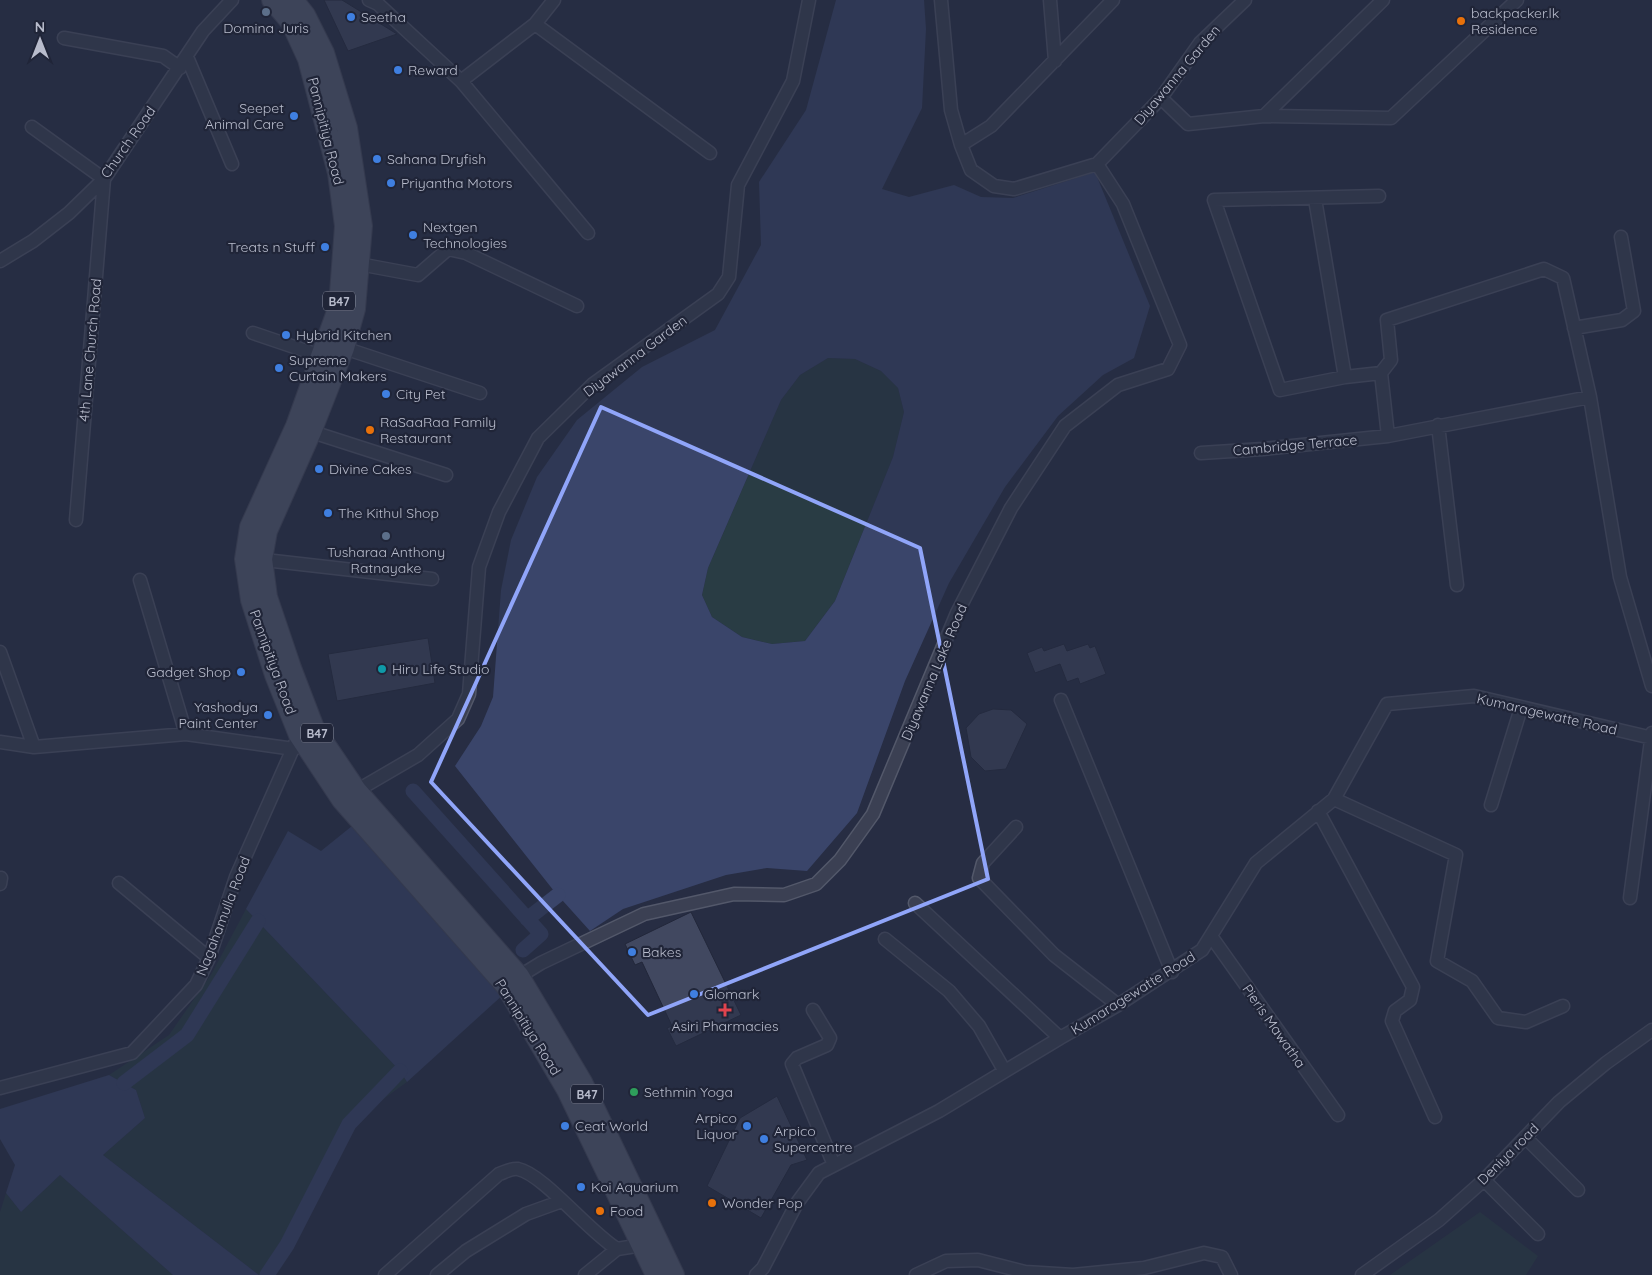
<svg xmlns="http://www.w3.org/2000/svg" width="1652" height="1275" viewBox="0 0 1652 1275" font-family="Quicksand,sans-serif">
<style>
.green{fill:#293c44}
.water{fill:#3a456a;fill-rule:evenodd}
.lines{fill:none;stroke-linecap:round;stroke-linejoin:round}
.canal{stroke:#3a456a;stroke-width:15}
.building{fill:#414860;stroke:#22273a}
.minor-casing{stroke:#53586a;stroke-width:15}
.primary-casing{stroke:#45495c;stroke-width:22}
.minor{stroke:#3b4053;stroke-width:12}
.primary{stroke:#595f73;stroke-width:20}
.marked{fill:none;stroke:#90a5f9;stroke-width:4;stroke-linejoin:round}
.service-dot{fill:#5c6f8a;stroke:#202538;stroke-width:2}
.shop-dot{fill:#3f7fe0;stroke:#202538;stroke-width:2}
.food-dot{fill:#e8710a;stroke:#202538;stroke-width:2}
.culture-dot{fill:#0f9aa8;stroke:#202538;stroke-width:2}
.health-dot{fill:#e0444e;stroke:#202538;stroke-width:2}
.leisure-dot{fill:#2e9e5b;stroke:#202538;stroke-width:2}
.labels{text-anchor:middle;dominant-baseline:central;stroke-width:4.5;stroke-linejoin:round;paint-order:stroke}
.shield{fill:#202538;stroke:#8a8fa0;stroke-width:1}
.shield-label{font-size:12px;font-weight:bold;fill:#b8bccc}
.poi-label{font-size:14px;fill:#b8bccc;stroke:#202538;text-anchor:start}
.street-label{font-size:14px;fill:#b8bccc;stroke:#202538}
</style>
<rect width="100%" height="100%" fill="#272d43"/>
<!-- green -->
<path class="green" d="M828 358 855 359 881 371 898 388 904 412 893 457 835 601 805 641 772 644 742 637 712 617 702 595 708 568 781 400 800 375Z
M246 909 400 1071 407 1082 349 1124 287 1245 267 1275H259L103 1155 145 1118 136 1090 109 1075 169 1035 212 973Z
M60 1175 173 1275H0V1212L6 1193 21 1212Z
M1480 1212 1538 1256 1526 1275H1390Z"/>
<!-- water -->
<path class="water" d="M836 0H924L926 29 922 108 882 189 909 197 954 185 981 197 1013 198 1095 172 1150 306 1134 358 1103 375 1058 416 1005 487 949 583 905 681 857 813 807 871 767 868 726 875 623 909 590 931 554 891 455 766 481 726 493 697 501 590 511 540 537 477 577 420 642 367 715 330 761 245 759 182 806 110ZM828 358 855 359 881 371 898 388 904 412 893 457 835 601 805 641 772 644 742 637 712 617 702 595 708 568 781 400 800 375Z
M357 822 505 993 407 1082 400 1071 246 909 288 831 321 851Z
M109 1075 136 1090 145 1118 103 1155 259 1275H173L60 1175 21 1212 6 1193 15 1165 0 1139V1109Z"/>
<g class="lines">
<!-- canal -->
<path class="canal" d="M413 791 541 934 523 950
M527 919 558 895
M124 1083 187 1035 258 921
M267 1275 287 1245 349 1124 400 1071"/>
</g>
<!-- building -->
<path class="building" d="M324 0H342L397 34 348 51Z
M428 638 435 683 337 701 328 654Z
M1064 644 1067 651 1088 644 1090 648 1095 646 1106 674 1080 684 1078 678 1067 682 1060 664 1035 673 1027 653 1042 647 1044 651Z
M993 709 1011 710 1027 724 1006 769 985 771 971 757 966 728 979 714Z
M691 912 741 1015 676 1046 667 1028 672 1026 642 962 635 965 625 944Z
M777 1096 807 1160 791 1165 761 1218 707 1186 740 1118Z"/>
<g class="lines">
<defs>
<path id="minor" d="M369 0 378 4 461 81 535 24 554 0
M941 0 951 110 961 145 971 170 994 186 1014 189 1097 164 1161 98 1200 43 1245 0
M1050 0 1055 61
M535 24 710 153
M64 38 163 56 180 68
M187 57 232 164
M461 81 588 233
M1161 98 1188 124 1264 116 1391 118 1517 0
M1264 116 1383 0
M32 127 104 179
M961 145 991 126 1113 0
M1379 196 1214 200 1280 390 1345 377 1381 373 1391 360 1387 320 1544 269 1563 278 1590 397 1620 577 1652 686
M1315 199 1345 377
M0 261 33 241 69 213 104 179 203 31 232 0
M359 264 418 275 448 249 466 253 577 306
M1574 328 1622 320 1634 311 1621 237
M253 333 321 356
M344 348 480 393
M1381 373 1388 436
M1438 425 1457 585
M306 430 446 475
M1201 453 1263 449 1388 436 1590 397
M76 520 104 179
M256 559 432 579
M140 580 186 734
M0 652 34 747
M1061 700 1172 972
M0 742 34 747 186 734 294 749
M351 794 418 755 458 719 469 694 479 567 499 512 538 438 593 384 718 294 729 277 738 185 793 81 809 0
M1334 799 1456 855 1437 961 1472 981 1498 1018 1526 1022 1563 1006
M1491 805 1521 708
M1318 811 1413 987 1410 1000 1395 1011 1392 1021 1435 1117
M1016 827 983 863 979 878 1054 955 1118 1005
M119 883 209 958
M0 884 1 878
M1630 898 1652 733
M915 903 1060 1038
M1211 936 1338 1115
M885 939 949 991 979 1026 1004 1070
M515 979 541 963 644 914 734 894 784 895 816 884 840 860 873 814 957 613 1011 508 1065 426 1118 385 1168 369 1180 345 1123 204 1097 164
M813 1010 830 1038 827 1045 797 1058 792 1064 834 1165
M0 1088 132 1053 196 985 209 958 236 877 299 735 303 733
M1525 1137 1578 1190
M1484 1180 1538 1234
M385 1275 499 1174C505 1172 512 1168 518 1169 543 1174 589 1232 617 1249
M437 1275 466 1251 526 1214 562 1201
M585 1275 617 1249 642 1245
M756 1275 763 1268 797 1203 819 1173 939 1111 1060 1038 1118 1005 1202 950 1256 863 1334 799 1387 704 1474 696 1652 738
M916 1275 946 1261 978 1260 1025 1272 1073 1275 1144 1268 1204 1253 1222 1257 1231 1275
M1362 1275 1439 1220 1484 1180 1559 1102 1606 1063 1652 1030"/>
<path id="primary" d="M272 0 291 22 308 59 338 173 345 226 339 306 296 426 250 527 245 559 251 600 275 675 299 735 342 800 506 986 567 1090 656 1275
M293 0 305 15 324 53 347 128 362 226 355 309 344 348 311 432 267 531 262 559 267 597 291 668 314 728 356 790 519 976 582 1082 674 1275"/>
</defs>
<!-- minor casing -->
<use href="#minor" class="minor-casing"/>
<!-- primary casing -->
<use href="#primary" class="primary-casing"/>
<!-- minor -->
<use href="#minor" class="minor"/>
<!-- primary -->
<use href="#primary" class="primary"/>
</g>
<!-- marked area -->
<path d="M0 0H1652V1275H0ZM601 407 920 548 988 879 648 1015 431 782Z" fill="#272d43" fill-opacity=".55" fill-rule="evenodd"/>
<path class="marked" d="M601 407 920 548 988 879 648 1015 431 782Z"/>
<!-- markers -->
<g class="service-dot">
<circle cx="266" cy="12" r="5"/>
<circle cx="386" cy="536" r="5"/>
</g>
<g class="shop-dot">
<circle cx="351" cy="17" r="5"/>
<circle cx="398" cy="70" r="5"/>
<circle cx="294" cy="116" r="5"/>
<circle cx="377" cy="159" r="5"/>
<circle cx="391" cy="183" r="5"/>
<circle cx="413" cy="235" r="5"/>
<circle cx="325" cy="247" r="5"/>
<circle cx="286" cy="335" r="5"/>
<circle cx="279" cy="368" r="5"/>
<circle cx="386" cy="394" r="5"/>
<circle cx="319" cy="469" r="5"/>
<circle cx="328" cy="513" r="5"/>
<circle cx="241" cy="672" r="5"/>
<circle cx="268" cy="715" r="5"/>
<circle cx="632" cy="952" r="5"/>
<circle cx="694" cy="994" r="5"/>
<circle cx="565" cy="1126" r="5"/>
<circle cx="747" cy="1126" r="5"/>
<circle cx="764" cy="1139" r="5"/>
<circle cx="581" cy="1187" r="5"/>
</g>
<g class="food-dot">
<circle cx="1461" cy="21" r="5"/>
<circle cx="370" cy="430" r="5"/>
<circle cx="712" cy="1203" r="5"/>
<circle cx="600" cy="1211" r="5"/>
</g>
<circle class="culture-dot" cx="382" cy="669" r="5"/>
<path class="health-dot" d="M722.5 1002.5h5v5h5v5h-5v5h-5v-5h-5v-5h5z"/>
<circle class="leisure-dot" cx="634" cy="1092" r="5"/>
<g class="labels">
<!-- shield labels -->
<g class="shield">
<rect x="323" y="291.5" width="32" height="19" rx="4"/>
<rect x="301" y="723.5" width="32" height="19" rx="4"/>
<rect x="571" y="1084.5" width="32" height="19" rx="4"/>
</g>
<g class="shield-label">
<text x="339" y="301">B47</text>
<text x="317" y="733">B47</text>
<text x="587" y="1094">B47</text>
</g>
<!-- poi labels -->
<g class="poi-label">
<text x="1471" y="13">backpacker.lk<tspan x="1471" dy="16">Residence</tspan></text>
<text x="361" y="17">Seetha</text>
<text x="266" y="28" text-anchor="middle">Domina Juris</text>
<text x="408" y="70">Reward</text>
<text x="284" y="108" text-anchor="end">Seepet<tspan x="284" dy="16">Animal Care</tspan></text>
<text x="387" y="159">Sahana Dryfish</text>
<text x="401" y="183">Priyantha Motors</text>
<text x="423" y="227">Nextgen<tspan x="423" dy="16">Technologies</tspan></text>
<text x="315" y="247" text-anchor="end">Treats n Stuff</text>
<text x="296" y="335">Hybrid Kitchen</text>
<text x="289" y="360">Supreme<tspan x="289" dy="16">Curtain Makers</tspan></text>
<text x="396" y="394">City Pet</text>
<text x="380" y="422">RaSaaRaa Family<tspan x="380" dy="16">Restaurant</tspan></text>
<text x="329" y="469">Divine Cakes</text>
<text x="338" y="513">The Kithul Shop</text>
<text x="386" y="552" text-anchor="middle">Tusharaa Anthony<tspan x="386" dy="16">Ratnayake</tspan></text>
<text x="392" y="669">Hiru Life Studio</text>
<text x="231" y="672" text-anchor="end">Gadget Shop</text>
<text x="258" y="707" text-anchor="end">Yashodya<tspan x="258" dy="16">Paint Center</tspan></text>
<text x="642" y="952">Bakes</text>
<text x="704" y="994">Glomark</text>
<text x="725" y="1026" text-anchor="middle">Asiri Pharmacies</text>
<text x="644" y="1092">Sethmin Yoga</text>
<text x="737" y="1118" text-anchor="end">Arpico<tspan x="737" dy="16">Liquor</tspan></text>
<text x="575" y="1126">Ceat World</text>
<text x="774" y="1131">Arpico<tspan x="774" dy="16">Supercentre</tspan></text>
<text x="591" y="1187">Koi Aquarium</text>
<text x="722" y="1203">Wonder Pop</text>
<text x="610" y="1211">Food</text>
</g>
<!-- street labels -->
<g class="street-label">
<text transform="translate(1177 75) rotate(-50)">Diyawanna Garden</text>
<text transform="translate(326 131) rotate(76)">Pannipitiya Road</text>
<text transform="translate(128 142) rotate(-55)">Church Road</text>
<text transform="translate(90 350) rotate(-85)">4th Lane Church Road</text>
<text transform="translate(635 356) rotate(-37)">Diyawanna Garden</text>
<text transform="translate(1295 445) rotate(-5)">Cambridge Terrace</text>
<text transform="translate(273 662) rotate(70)">Pannipitiya Road</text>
<text transform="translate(934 672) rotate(-67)">Diyawanna Lake Road</text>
<text transform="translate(1547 714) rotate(13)">Kumaragewatte Road</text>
<text transform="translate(223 916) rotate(-69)">Nagahamulla Road</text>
<text transform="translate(1133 993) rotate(-32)">Kumaragewatte Road</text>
<text transform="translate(1274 1026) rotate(55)">Pieris Mawatha</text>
<text transform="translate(528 1027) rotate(58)">Pannipitiya Road</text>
<text transform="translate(1508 1154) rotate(-45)">Deniya road</text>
</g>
</g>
<!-- north arrow -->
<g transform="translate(40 40)" stroke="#202538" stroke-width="4" paint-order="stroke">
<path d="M0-4L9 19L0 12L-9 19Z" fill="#b8bccc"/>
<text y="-8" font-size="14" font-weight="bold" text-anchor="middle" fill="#b8bccc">N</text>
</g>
</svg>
